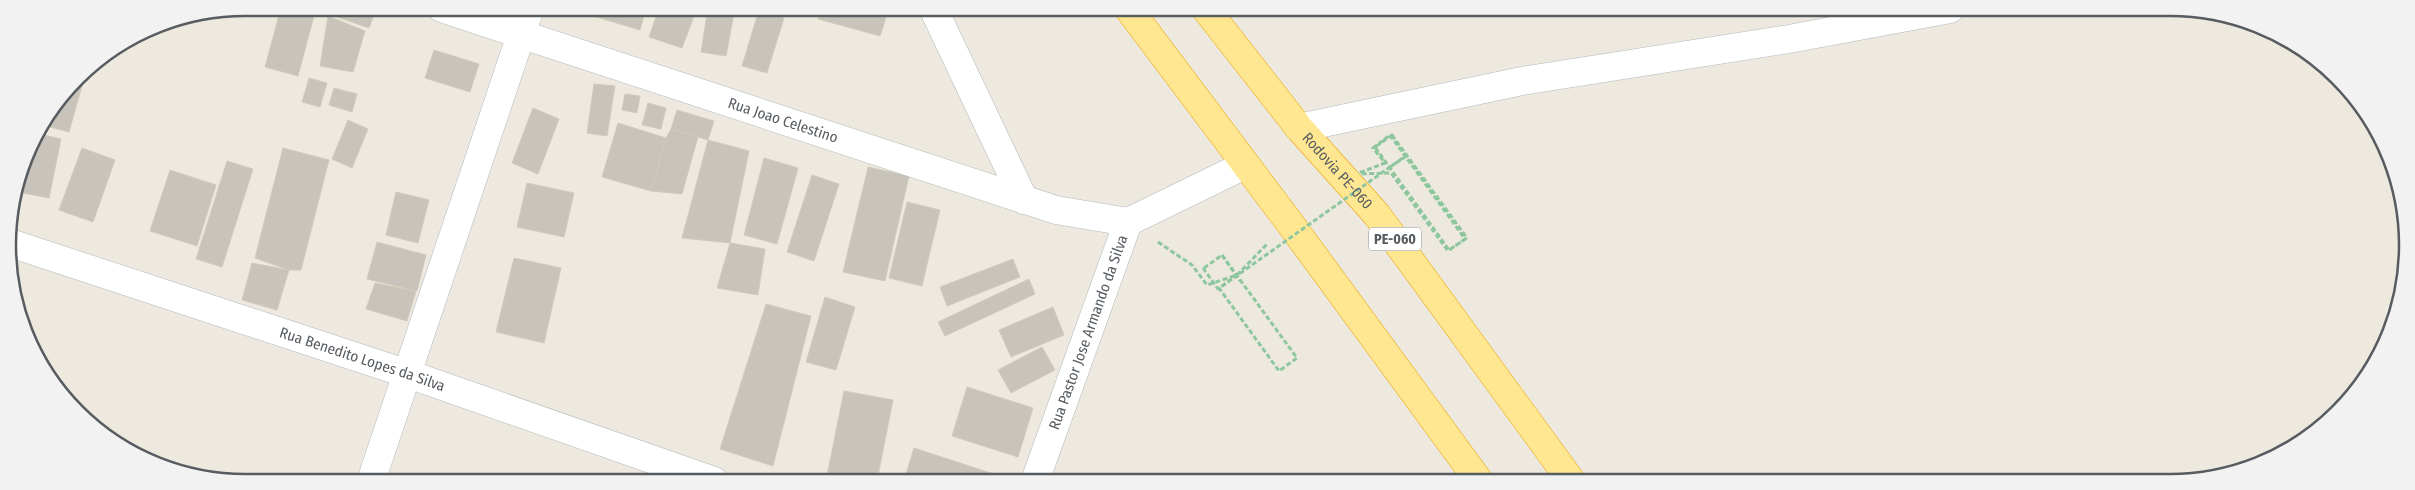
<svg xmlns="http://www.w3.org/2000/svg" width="2415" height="490" viewBox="0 0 2415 490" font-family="'Fira Sans Condensed',sans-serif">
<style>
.building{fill:#c8c4bb;stroke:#d2cbbc}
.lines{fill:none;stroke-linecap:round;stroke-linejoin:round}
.minor-casing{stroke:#b4b7bd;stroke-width:29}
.trunk-casing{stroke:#eba100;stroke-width:29}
.path{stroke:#8ec79e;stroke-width:3;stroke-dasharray:5 2.5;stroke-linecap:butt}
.minor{stroke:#fff;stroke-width:28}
.trunk{stroke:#ffe792;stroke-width:28}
.path-bridge{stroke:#8ec79e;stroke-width:3;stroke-dasharray:5 2.5;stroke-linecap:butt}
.labels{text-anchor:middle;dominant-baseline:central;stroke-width:4.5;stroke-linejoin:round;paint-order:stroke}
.shield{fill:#fff;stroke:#898d90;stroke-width:1}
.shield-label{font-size:14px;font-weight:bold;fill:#575c61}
.street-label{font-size:15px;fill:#575c61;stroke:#fff}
.rim{fill:none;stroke:#575c61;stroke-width:2.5}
</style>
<rect width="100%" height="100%" fill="#ede9de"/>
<!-- building -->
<path class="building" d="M281 8H316L298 76 265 67Z
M331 8H363L375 12 369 28 329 14Z
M585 8H646L640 30 583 13Z
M659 8H697L682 48 649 37Z
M708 8H735L726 56 701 52Z
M821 8H889L880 36 818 19Z
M759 10 784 18 767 73 742 66Z
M328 16 365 31 353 72 320 66Z
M434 50 479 64 470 92 425 78Z
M309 78 327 83 320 107 302 102Z
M75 80 83 82 69 132 46 126Z
M594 84 615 86 607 136 587 133Z
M334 88 357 94 352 112 329 105Z
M625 94 640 96 637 113 622 110Z
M648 103 666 108 661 129 642 125Z
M533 108 559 119 538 174 512 163Z
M677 110 714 121 708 140 671 129Z
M348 120 368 129 352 168 332 159Z
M618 123 666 138 651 191 602 177Z
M671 129 698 137 682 194 651 191 666 138Z
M39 134 61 139 49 198 23 193 34 142Z
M708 140 749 151 730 243 682 238Z
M82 148 115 160 93 222 59 210Z
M283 148 329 160 301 270H289L255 258Z
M764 158 798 168 777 244 744 235Z
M227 161 253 169 222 267 196 259Z
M868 167 909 176 885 281 843 272Z
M170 170 216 185 197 246 150 231Z
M812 175 839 184 814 261 787 252Z
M527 183 574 193 564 237 517 227Z
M396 192 429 200 418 243 386 235Z
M907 202 940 210 922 286 889 278Z
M377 242 426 255 417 291 367 279Z
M730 243 765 249 758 295 717 288Z
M514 258 561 268 544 343 496 332Z
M1013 259 1020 277 947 306 940 287Z
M252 263 289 270 277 310 242 300Z
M1029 279 1035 294 945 336 938 322Z
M375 283 416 291 407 321 366 309Z
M825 297 855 307 836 370 806 362Z
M766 304 811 316 773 466 720 449Z
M1053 307 1064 335 1011 357 999 330Z
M1042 347 1055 370 1011 393 998 370Z
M967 387 1033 408 1018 457 952 436Z
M844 391 893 400 877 481H826Z
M914 448 1003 477 1002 481H904Z"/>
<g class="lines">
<defs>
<g id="minor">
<path id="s1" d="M441 8 1056 210 1128 222"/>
<path d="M933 8 1024 200"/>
<path d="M1299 128 1522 81 1789 39 1950 9"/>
<path id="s2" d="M10 243 408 374 714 481"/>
<path d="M371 481 530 8"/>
<path id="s3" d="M1035 481 1128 222 1245 165"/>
</g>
<g id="trunk">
<path d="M1128 8 1289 222 1479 481"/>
<path id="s4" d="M1205 8 1299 128 1377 215 1572 482"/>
</g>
</defs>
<!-- minor casing -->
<use href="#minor" class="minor-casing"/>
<!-- trunk casing -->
<use href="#trunk" class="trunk-casing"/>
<!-- path -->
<path class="path" d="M1390 135 1465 239 1448 251 1391 173 1356 174 1385 163 1373 148Z
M1392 135 1467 238 1449 250 1375 147Z
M1390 167 1405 157
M1158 242 1192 265 1207 285 1237 275 1267 244
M1204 268 1222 255 1297 358 1279 371 1219 288 1236 276"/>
<!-- minor -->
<use href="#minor" class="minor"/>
<!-- trunk -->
<use href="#trunk" class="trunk"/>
<!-- path-bridge -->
<path class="path-bridge" d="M1222 255 1240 281
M1203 268 1218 289 1407 155"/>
</g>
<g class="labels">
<!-- shield labels -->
<rect class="shield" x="1369" y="227.5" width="52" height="23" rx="4"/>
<g class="shield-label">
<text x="1395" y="239">PE-060</text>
</g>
<!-- street labels -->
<g class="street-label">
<text stroke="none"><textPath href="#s1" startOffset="360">Rua Joao Celestino</textPath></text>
<text stroke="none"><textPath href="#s4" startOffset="210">Rodovia PE-060</textPath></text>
<text stroke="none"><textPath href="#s3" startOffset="158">Rua Pastor Jose Armando da Silva</textPath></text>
<text stroke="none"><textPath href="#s2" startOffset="371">Rua Benedito Lopes da Silva</textPath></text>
</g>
</g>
<!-- crop -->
<path d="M0 0H2415V490H0ZM245 16H2170A229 229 0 0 1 2399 245V245A229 229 0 0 1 2170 474H245A229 229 0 0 1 16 245V245A229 229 0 0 1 245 16Z" fill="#f2f2f2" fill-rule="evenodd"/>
<path class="rim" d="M245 16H2170A229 229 0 0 1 2399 245V245A229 229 0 0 1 2170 474H245A229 229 0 0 1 16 245V245A229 229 0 0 1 245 16Z"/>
</svg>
